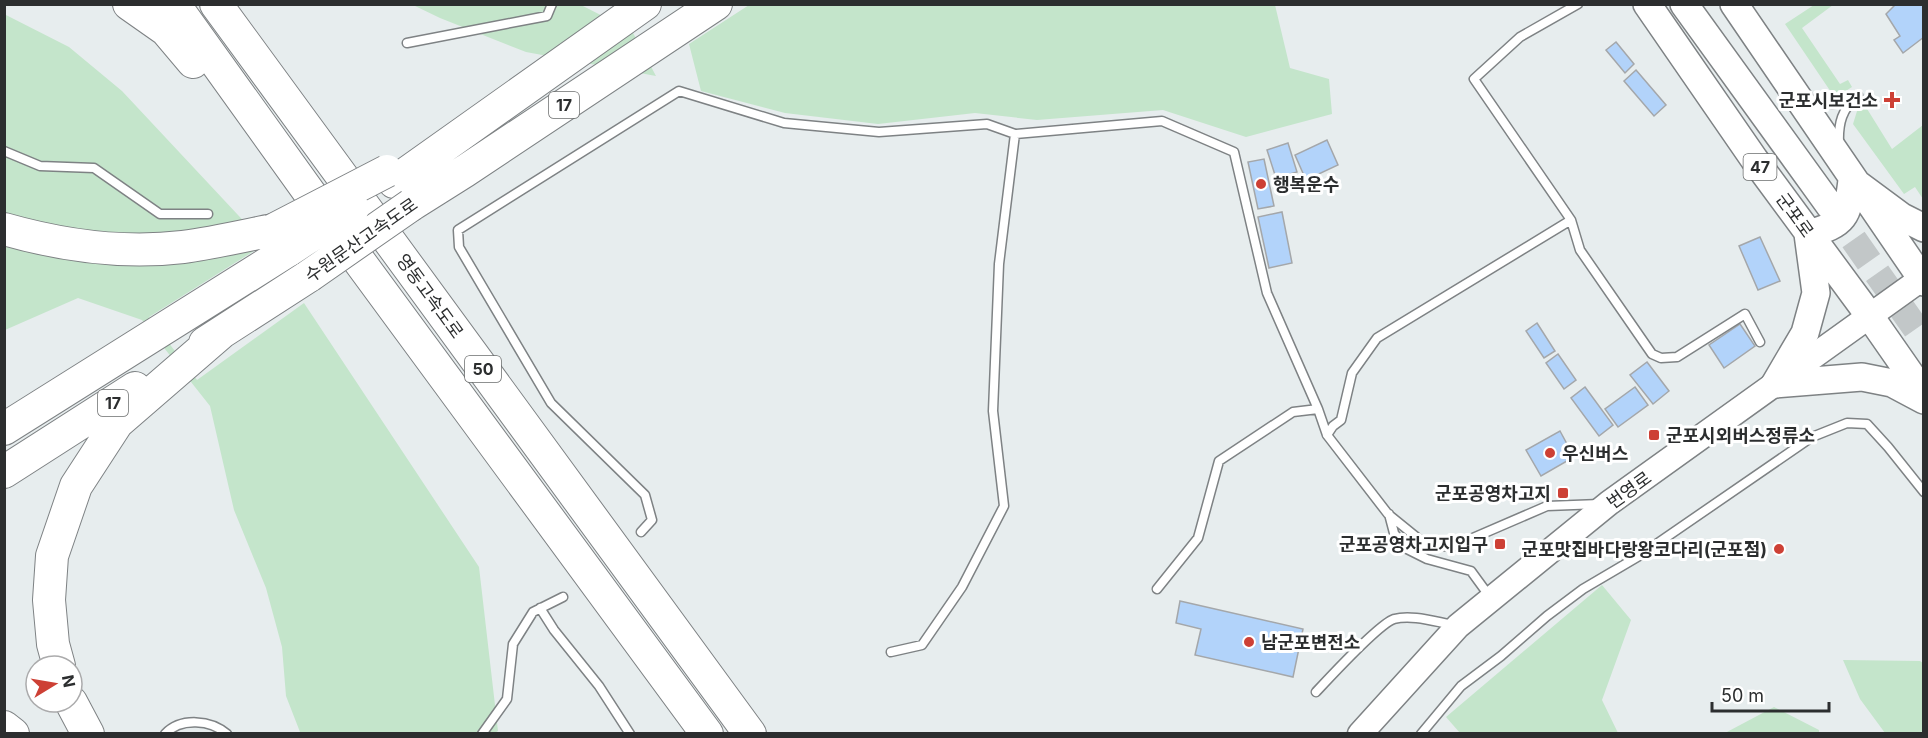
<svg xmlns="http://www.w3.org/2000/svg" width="1928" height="738" viewBox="0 0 1928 738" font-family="Inter,'Noto Sans KR',sans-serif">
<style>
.green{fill:#c4e5cb}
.building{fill:#b2d3fa;stroke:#a4a7aa;stroke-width:1.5}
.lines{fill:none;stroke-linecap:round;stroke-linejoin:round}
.primary-tunnel{stroke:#c2c7c8;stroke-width:27;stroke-dasharray:27 14;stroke-linecap:butt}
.lane-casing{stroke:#7e8284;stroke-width:11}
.secondary-casing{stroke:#7e8284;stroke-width:27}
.primary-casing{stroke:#7e8284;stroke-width:30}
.highway-casing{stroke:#7e8284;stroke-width:34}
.lane{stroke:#fff;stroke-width:8}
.secondary{stroke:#fff;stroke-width:24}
.primary{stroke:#fff;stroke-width:27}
.highway{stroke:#fff;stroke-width:32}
.highway-bridge-casing{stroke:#7e8284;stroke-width:34;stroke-linecap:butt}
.highway-bridge{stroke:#fff;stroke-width:32}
.poi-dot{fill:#cd4035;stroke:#fff;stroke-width:2}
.labels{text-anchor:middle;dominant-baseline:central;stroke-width:6;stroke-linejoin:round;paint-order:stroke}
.shield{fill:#fff;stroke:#6b6d6d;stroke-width:1.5}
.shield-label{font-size:16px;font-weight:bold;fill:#2c2e2f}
.poi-label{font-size:18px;font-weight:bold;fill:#2c2e2f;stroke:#fff;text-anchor:end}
.street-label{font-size:18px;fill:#2c2e2f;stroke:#fff}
</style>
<rect width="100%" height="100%" fill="#e7edee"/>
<!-- green -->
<path class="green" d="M413 5H581L632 31 656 76 526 52 440 18Z
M749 5H1275L1290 68 1329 79 1332 114 1246 137 1163 110 1037 120 975 113 878 124 785 113 701 91 689 44Z
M1814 5H1833L1802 28 1840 84 1848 80 1852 87 1835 98 1785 24Z
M4 14 69 47 122 91 265 244 149 317 197 380 304 303 479 567 498 731 493 734 300 732 286 696 282 647 266 588 234 510 210 406 142 320 78 298 5 330Z
M1864 104 1892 149 1923 125V199L1915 187 1904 194 1853 124 1858 108Z
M1602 585 1631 620 1602 700 1618 733H1460L1446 717Z
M1843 660 1920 661 1923 663V733H1885L1860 699Z
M1774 707 1819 730V733H1725Z"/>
<!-- building -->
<path class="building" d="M1896 4H1924V37L1903 53 1894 40 1900 36 1886 14Z
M1616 42 1634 64 1625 73 1606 50Z
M1636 70 1666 105 1654 116 1624 81Z
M1327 140 1338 165 1306 180 1295 155Z
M1288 143 1297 172 1276 178 1267 150Z
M1264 159 1274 206 1258 209 1248 162Z
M1282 212 1292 263 1269 268 1258 217Z
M1760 237 1780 281 1758 290 1739 246Z
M1537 323 1555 351 1544 358 1526 331Z
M1740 324 1755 346 1724 368 1709 345Z
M1558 354 1576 380 1564 389 1546 363Z
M1647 362 1669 391 1653 404 1630 375Z
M1585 387 1613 425 1599 436 1571 398Z
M1635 387 1648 405 1618 427 1605 409Z
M1560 431 1574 457 1541 476 1526 450Z
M1180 601 1303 629 1293 677 1195 655 1201 629 1176 623Z"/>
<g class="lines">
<!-- primary-tunnel -->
<path class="primary-tunnel" d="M1830 206 1924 340"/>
<defs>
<path id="lane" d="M1578 4 1520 37 1474 79 1571 220 1580 250 1652 354 1661 358 1677 357 1745 314 1760 342
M407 43 547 16 552 4
M1809 100 1832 104 1850 102
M1839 144C1838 123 1842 109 1858 95
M4 151 40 166 94 168 160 214H208
M1327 435 1333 426 1341 420 1352 373 1377 338 1571 220
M1389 514 1394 533 1405 548 1427 559 1471 571 1490 597
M641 532 652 520 645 495 551 403 459 247 458 230 679 91 784 123 879 132 987 124 1015 134 1162 121 1234 152 1267 293 1318 409
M1157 589 1198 538 1219 461 1293 412 1318 409 1327 435 1388 514 1425 544 1452 547 1547 506 1600 504
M540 608 554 630 599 686 630 734
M891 652 922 645 962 587 1004 506 993 411 999 264 1015 134
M1316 692C1330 677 1379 624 1394 619 1412 614 1436 622 1454 625
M165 734C181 717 211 720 227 734
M482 734 507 699 513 644 533 612 563 597
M1421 734 1461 686 1501 656 1547 616 1583 589 1639 556 1812 437 1847 423 1867 424 1888 447 1924 492"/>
<path id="secondary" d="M1360 734 1458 626 1609 503 1924 277"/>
<path id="primary" d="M1647 4 1754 159 1869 315 1924 394
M1684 4 1830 206
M1734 4 1924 282
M1775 384 1805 333 1816 293 1808 234C1845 224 1848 217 1852 180L1902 217 1924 228
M1775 384 1862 377 1892 383 1924 400"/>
<path id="highway" d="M129 4 166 30 193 62
M174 4 326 216 707 734
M216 4 750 734
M394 182 645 4
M411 205 465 171 716 4
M4 229C60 245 124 254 183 247 213 243 243 236 273 230
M205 343 309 276
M4 429 289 250
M4 472 135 388
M59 666 53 644 49 600 52 556 76 486 117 423 221 333
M71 702 88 734
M4 727 13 734"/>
</defs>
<!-- lane casing -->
<use href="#lane" class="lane-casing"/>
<!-- secondary casing -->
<use href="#secondary" class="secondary-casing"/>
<!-- primary casing -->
<use href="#primary" class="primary-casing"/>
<!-- highway casing -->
<use href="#highway" class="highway-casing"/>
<!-- lane -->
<use href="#lane" class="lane"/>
<!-- secondary -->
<use href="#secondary" class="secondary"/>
<!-- primary -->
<use href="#primary" class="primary"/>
<!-- highway -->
<use href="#highway" class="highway"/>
<defs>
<path id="highway-bridge" d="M273 230 387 171
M289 250 353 208
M309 276 411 205"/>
</defs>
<!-- highway-bridge casing -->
<use href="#highway-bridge" class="highway-bridge-casing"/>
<!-- highway-bridge -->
<use href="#highway-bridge" class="highway-bridge"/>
</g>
<!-- markers -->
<g class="poi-dot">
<path d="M1889 91h6v6h6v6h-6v6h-6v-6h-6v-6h6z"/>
<circle cx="1261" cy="184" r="6"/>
<rect x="1648" y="429" width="12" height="12" rx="3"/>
<circle cx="1550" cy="453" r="6"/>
<rect x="1557" y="487" width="12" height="12" rx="3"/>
<rect x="1494" y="538" width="12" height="12" rx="3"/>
<circle cx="1779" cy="549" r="6"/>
<circle cx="1249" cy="642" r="6"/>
</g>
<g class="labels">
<!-- shield labels -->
<g class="shield">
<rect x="549" y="92" width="30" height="26" rx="4.5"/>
<rect x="1743.5" y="154" width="33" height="26" rx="4.5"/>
<rect x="465" y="356" width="36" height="26" rx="4.5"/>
<rect x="98" y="390" width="30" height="26" rx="4.5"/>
</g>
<g class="shield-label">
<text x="564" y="105">17</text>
<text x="1760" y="167">47</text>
<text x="483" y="369">50</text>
<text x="113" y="403">17</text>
</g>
<!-- poi labels -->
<g class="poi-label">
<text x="1878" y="100">군포시보건소</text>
<text x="1273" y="184" text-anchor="start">행복운수</text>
<text x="1666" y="435" text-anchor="start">군포시외버스정류소</text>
<text x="1562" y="453" text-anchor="start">우신버스</text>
<text x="1551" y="493">군포공영차고지</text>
<text x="1488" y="544">군포공영차고지입구</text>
<text x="1767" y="549">군포맛집바다랑왕코다리(군포점)</text>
<text x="1261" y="642" text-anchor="start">남군포변전소</text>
</g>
<!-- street labels -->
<g class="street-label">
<text transform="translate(1795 215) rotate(54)">군포로</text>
<text transform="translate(361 240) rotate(-35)">수원문산고속도로</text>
<text transform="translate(430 296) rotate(54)">영동고속도로</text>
<text transform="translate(1629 490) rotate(-36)">번영로</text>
</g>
</g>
<!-- border -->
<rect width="1928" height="738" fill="none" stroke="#2c2e2f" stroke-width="12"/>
<!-- north arrow -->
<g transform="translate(54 684) rotate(79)"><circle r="28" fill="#ffffff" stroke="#ababac" stroke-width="1.5"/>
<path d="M0-4.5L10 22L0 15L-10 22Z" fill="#cd4035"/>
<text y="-9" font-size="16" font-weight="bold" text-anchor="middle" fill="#2c2e2f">N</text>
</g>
<!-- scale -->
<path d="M1712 702v9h117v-9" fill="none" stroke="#2c2e2f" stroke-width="3"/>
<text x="1721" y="702" font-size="18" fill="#2c2e2f" stroke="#ffffff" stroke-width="4.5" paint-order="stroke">50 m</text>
</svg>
